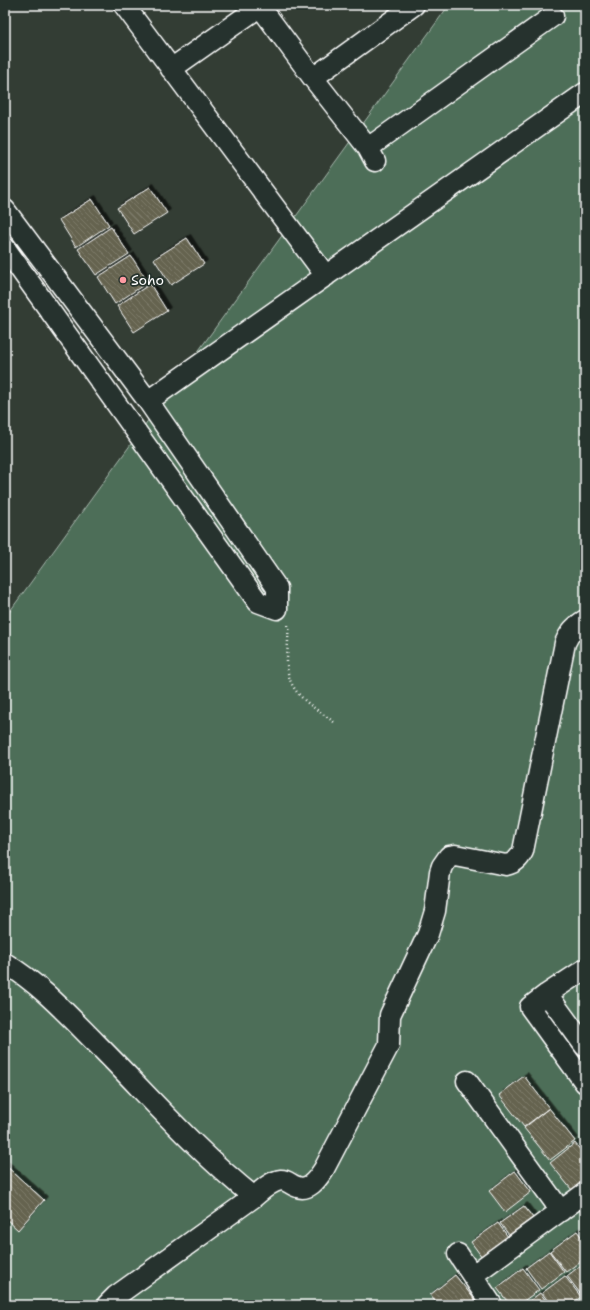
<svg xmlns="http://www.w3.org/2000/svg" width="590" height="1310" viewBox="0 0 590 1310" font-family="'Shantell Sans',sans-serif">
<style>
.grass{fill:#4e6e58;stroke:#a6b6ac}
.building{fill:url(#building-back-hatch);stroke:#fff;filter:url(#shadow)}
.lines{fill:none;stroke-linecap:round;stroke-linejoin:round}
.street-casing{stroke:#fff;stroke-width:23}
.path{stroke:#fff;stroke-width:2.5;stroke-dasharray:1 3;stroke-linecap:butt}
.street{stroke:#26332d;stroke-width:20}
.poi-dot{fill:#ff9aa2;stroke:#26332d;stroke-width:1.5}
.labels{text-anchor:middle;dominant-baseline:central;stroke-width:3.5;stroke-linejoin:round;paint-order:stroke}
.poi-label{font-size:14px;fill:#fff;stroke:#26332d;text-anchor:start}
</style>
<defs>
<pattern id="building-back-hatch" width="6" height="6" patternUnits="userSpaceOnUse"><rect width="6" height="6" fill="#65634f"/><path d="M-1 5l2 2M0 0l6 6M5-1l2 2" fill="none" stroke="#7c7a69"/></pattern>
<filter id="shadow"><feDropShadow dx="3.5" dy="-3.5" stdDeviation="0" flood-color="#0009"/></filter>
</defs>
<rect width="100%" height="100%" fill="#333d34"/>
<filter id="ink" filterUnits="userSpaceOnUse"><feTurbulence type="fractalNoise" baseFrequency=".025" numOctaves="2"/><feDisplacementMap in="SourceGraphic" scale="8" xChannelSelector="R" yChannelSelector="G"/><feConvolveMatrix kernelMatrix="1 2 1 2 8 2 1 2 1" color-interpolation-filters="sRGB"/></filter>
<g filter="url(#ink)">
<!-- grass -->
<path class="grass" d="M449 5H585V1305H5V618Z"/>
<!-- building -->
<path class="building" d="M150 187 167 213 134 234 117 208Z
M92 199 109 225 76 247 59 220Z
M111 227 129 254 96 275 78 249Z
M187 238 204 264 171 285 154 259Z
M131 256 148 282 115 304 98 277Z
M150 284 167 311 134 332 117 306Z
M524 1076 549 1108 524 1127 499 1095Z
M549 1108 575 1141 550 1160 524 1128Z
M575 1143 585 1156V1188L576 1195 550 1163Z
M5 1165 44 1200 18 1230 5 1218Z
M515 1171 531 1192 505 1212 489 1191Z
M524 1206 539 1226 515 1243 500 1223Z
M498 1223 513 1244 487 1264 471 1242Z
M577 1231 585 1242V1258L566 1272 550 1251Z
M549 1251 564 1272 541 1289 526 1268Z
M585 1262V1295L583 1297 567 1276Z
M523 1268 539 1290 518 1305H510L497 1288Z
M455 1275 479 1305H438L430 1295Z
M565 1276 581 1297 569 1305H551L542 1293Z
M540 1293 549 1305H524Z"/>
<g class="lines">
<defs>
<path id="street" d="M124 5 326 276
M259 5 313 78 368 148 375 161
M171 69 262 5
M313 78 414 5
M368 148 553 16
M5 210 148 401 277 588V609L258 602 5 248
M148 401 585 93
M5 963C40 984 67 1014 96 1043 148 1095 196 1151 254 1197 261 1191 271 1181 281 1180 287 1180 290 1184 295 1186 309 1193 318 1178 324 1169L389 1045 390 1015 428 934 435 911 440 872 442 866 449 856 455 855 506 865C515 863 519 859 523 851L565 643C570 632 575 626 585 620
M585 969 547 994 530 1007 585 1083
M547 994 585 1046
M467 1081 561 1211
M458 1254 492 1305
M473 1275 585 1193
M107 1305 116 1296 254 1197"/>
</defs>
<!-- street casing -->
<use href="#street" class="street-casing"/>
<!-- path -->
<path class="path" d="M288 625C289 637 287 649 287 662 287 694 311 705 334 722"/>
<!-- street -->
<use href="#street" class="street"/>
</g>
</g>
<!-- markers -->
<circle class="poi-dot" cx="123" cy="280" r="4"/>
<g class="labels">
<!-- poi labels -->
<g class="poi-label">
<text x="131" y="280">Soho</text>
</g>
</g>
<!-- margin -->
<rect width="590" height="1310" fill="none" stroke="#26332d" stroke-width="20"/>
<rect x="10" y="10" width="570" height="1290" fill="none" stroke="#fff" stroke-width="1.5" filter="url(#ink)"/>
</svg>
